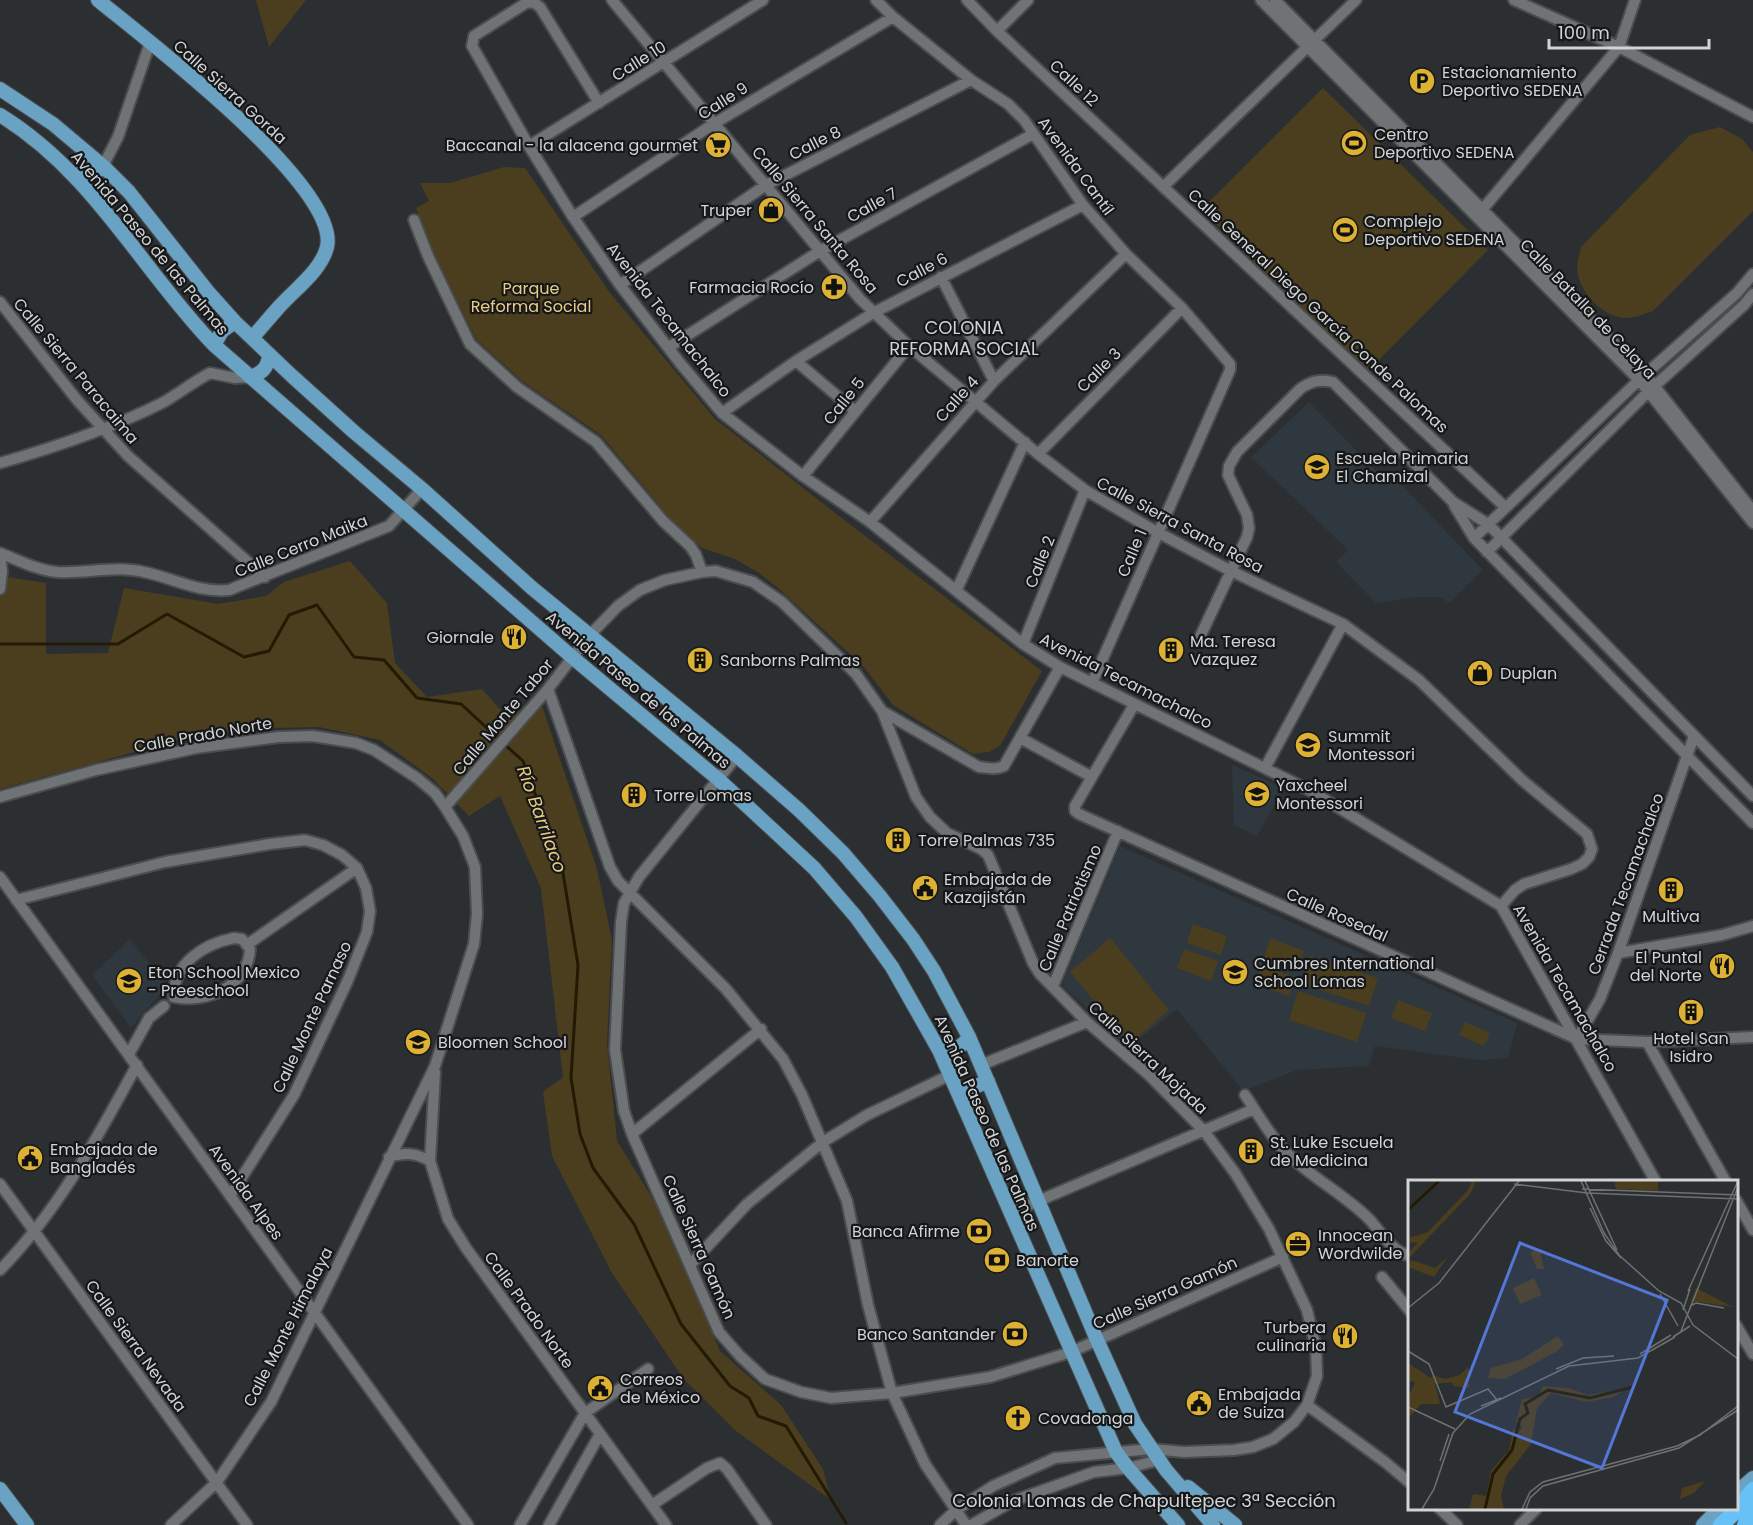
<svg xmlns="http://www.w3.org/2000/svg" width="1753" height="1525" viewBox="0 0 1753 1525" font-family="Poppins,sans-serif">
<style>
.built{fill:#2f383e}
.green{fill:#4a3e1e}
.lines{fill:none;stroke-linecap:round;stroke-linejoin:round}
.stream{stroke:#231a03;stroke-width:3}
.minor-casing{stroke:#4a4c4d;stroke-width:14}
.major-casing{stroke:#4a4c4d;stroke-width:16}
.highway-casing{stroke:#4a4c4d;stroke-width:20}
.minor{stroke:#707376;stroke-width:10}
.major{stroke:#69a2c3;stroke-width:14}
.highway{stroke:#65c1f6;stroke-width:16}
.labels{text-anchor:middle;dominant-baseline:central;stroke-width:4.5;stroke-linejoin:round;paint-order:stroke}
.street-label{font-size:16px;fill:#d1d3d4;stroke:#161718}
.poi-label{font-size:16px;fill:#d1d3d4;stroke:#161718;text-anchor:start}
.park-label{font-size:16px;fill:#eacd85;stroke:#161718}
.neighbourhood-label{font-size:18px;fill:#d1d3d4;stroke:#161718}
.water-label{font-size:18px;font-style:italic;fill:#e7ca82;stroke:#161718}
.inset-river{fill:none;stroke:#231a03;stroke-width:3}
.inset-road{fill:none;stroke:#6e7172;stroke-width:1.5}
.view{fill:#5376d7;fill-opacity:0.15;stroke:#5376d7;stroke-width:3}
.inset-edge{fill:none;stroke:#d1d3d4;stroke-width:3}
</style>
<rect width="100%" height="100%" fill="#2c2f31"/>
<!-- built -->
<path class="built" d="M1309 402 1387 482 1393 477 1398 481 1483 570 1449 603 1441 597H1417L1376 603 1336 562 1348 550 1251 457Z
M1232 765 1284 788 1257 836 1234 825Z
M1120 846 1517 1023 1508 1058 1480 1060 1375 1046 1369 1066 1297 1070 1243 1091 1177 1009 1129 1047 1062 985Z
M130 939 167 986 131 1028 92 975Z"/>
<!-- green -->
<path class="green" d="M256 0H306L269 47Z
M1323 88 1488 250 1364 375 1202 209Z
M1720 127 1742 139 1753 152V211L1653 311C1644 314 1635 318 1625 318 1604 317 1582 295 1578 275 1576 266 1579 256 1581 247L1690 135Z
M504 167 525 168 610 293 715 419 839 516 1042 671 1000 746 989 752 973 754 893 705 864 667 779 589 759 573 735 559 702 548 668 516 601 435 522 381 476 339 434 254 416 208 429 201 420 183H450Z
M350 561 387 603 395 663 427 697 482 689 506 716 541 703 597 869 612 940 607 1043 617 1141 653 1199 720 1351 781 1405 823 1469 831 1500 736 1431 683 1378 612 1273 552 1156 543 1092 563 1077 541 888 500 796 469 816 433 779 380 740 319 727 266 728 200 734 0 789V576L46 583V654L108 653 124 588 218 604 266 596 284 582Z
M1193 924 1227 936 1221 955 1187 943Z
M1110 938 1169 1010 1130 1044 1070 972Z
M1270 938 1304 951 1298 970 1264 957Z
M1184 949 1218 961 1211 981 1177 968Z
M1310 956 1378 978 1369 1006 1301 984Z
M1261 965 1295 977 1289 996 1255 984Z
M1298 991 1366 1013 1357 1042 1289 1020Z
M1398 1000 1432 1013 1425 1031 1391 1018Z
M1465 1022 1490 1033 1484 1046 1459 1035Z"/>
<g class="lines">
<!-- stream -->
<path class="stream" d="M0 644H118L167 614 244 657 269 651 289 615 317 605 354 657 384 660 417 698 461 704 500 740
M504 744 523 761 562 867 578 965 571 1078 580 1134 593 1168 634 1224 681 1324 730 1386 749 1398 758 1416 786 1426 846 1523"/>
<defs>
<path id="minor" d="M612 0 860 299 909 346 1038 454 1085 490 1157 532 1231 571 1343 624 1419 680 1522 780 1587 834 1592 849 1589 857 1582 864 1571 869 1524 884 1515 890 1501 906
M876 0 893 17 971 80 1008 104 1024 120 1083 205 1126 254 1182 308 1230 364V370L1092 683
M967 0 997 31 1505 507
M1261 0 1639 380 1753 523
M1275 0 1645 374 1753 511
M1514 0 1619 47 1753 117
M997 31 1028 0
M599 103 540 7 533 2 526 3 474 36 472 46 475 51 529 146 573 217 620 285 680 363 722 413 803 476 870 522 1023 644 1060 667 1311 791 1501 906 1656 1182
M529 146 763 0
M103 166 118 137 150 43
M1163 187 1356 0
M1482 210 1619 47 1635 0
M573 217 715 123 893 17
M414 220 428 256 470 344 517 387 596 442 663 521 690 546 696 555 702 572
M941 277 994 381
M620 285 766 185 971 80
M0 302 77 400 128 456 265 577
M669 347 820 251 1033 134
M796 361 855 411
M722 413 796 361 873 313 1083 205
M1038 454 1182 308
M0 463C56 447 110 429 162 403 178 394 193 382 210 373L235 378 250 377
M803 476 909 346
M1454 505 1474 538 1753 823
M870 522 994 381 1126 254
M1474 538 1639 380 1737 293 1753 274
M1487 552 1648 392 1744 305 1753 294
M0 553C18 560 37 570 57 572 86 574 115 565 144 572 173 578 198 593 229 590L389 526 422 489
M0 555 2 571 0 589
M957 589 1025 442
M1199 639 1247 537 1249 528 1247 515 1228 475 1229 466 1237 452 1300 389C1311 381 1320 379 1333 382L1453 502 1488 524 1753 796
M1023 644 1085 490
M548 689 610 867 618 881 726 989 783 1059 802 1095 847 1201 868 1305 892 1393 925 1464 966 1525
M1134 705 1075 806V811L1079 814 1577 1039 1647 1042 1753 1037
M882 711 979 767C989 768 995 770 1004 766L1060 667
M1020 738 1092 777
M737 756 639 877 624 903 621 922 615 1050 624 1111 632 1134 719 1332 740 1356 765 1379 801 1392 831 1398 892 1393 990 1377 1071 1352 1283 1257
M1265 768 1343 624
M0 797 96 770 196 748 279 737 313 736 356 743 374 750 417 778 435 793 445 807 463 836 475 867 477 914 474 944 435 1066 271 1402 217 1482 171 1525
M445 807 548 689 589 636 618 606 640 590 665 580 702 572 716 571 753 582 782 602 856 674 882 711 916 797 930 817 947 833 981 849 988 855 1033 963 1040 974 1087 1022 1150 1076 1204 1131 1235 1173 1269 1229 1307 1310 1316 1348 1317 1376 1307 1405 1294 1422 1273 1439 1253 1447 1234 1450 1184 1452 1151 1449 1055 1458 993 1486 956 1510 940 1525
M0 877 468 1525
M16 900 165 862 270 844 305 840 323 845 342 855 357 868 366 888 370 911 367 932 348 980 294 1095 230 1196
M234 938 242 939 250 949C248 986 207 1004 174 997 173 963 204 944 234 938Z
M248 944 357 868
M1618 953 1722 935 1753 926
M1053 986 1118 831
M1577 1039 1600 999 1618 953 1694 736
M1647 1042 1726 1182
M129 1054 149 1018 164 1006
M981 1065 1087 1022
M435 1072 430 1161 448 1219 466 1248 666 1525
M1245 1095C1260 1117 1273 1141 1292 1158 1316 1180 1346 1196 1369 1219 1381 1232 1391 1251 1410 1256
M632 1134 761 1029
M389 1157C405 1152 416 1153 430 1161
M0 1184 247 1525
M1736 1200 1753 1230
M1010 1213 1254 1109
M690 1265 747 1204 823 1142 867 1115 950 1075
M0 1270C59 1210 97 1138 137 1065
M1382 1277 1410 1311
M1736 1325 1753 1354
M1307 1405 1385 1462 1410 1483
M652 1505 707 1468 720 1463 727 1469 766 1525
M1439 1508 1457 1525
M520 1525 585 1413 648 1369
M549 1525 600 1434
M971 1525 1013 1501 1094 1472 1128 1468 1159 1460
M1520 1525 1537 1508"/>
<path id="major" d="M98 0C144 38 341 187 327 247 321 271 295 289 279 307 270 317 261 328 252 338
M0 89 53 124 103 166 129 192 209 293 235 322 292 376 354 432 422 489 532 588 737 756 799 810 843 853 879 895 913 939 934 971 969 1037 1097 1340 1135 1424 1166 1470 1213 1525
M0 115C94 173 140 268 214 345L572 657 718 779 814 868 856 917 892 967 939 1050 1116 1452 1128 1468 1178 1525
M75 175 98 171 103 166
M214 345 222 331 235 322
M250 377C262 373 268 368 269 355
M939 1050C952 1051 962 1048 969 1037
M959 1094 988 1081
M1188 1487 1235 1525
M0 1489 27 1525
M1736 1493 1753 1478
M1703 1525 1720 1508"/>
<path id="highway" d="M1721 1525 1735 1512 1753 1490
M1745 1525 1753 1511"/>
</defs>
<!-- minor casing -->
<use href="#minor" class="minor-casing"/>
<!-- major casing -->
<use href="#major" class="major-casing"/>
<!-- highway casing -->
<use href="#highway" class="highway-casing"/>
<!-- minor -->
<use href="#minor" class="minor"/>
<!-- major -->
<use href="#major" class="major"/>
<!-- highway -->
<use href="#highway" class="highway"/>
</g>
<!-- icons -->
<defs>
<symbol id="parking-disc" viewBox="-11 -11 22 22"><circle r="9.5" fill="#ddb133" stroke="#161718"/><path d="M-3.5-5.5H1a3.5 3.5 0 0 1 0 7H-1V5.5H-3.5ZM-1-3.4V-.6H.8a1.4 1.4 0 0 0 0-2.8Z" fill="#111"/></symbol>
<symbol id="stadium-disc" viewBox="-11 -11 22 22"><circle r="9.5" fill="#ddb133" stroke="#161718"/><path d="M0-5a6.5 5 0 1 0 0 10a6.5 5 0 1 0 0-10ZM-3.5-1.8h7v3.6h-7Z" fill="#111"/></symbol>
<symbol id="supermarket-disc" viewBox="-11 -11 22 22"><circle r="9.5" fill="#ddb133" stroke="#161718"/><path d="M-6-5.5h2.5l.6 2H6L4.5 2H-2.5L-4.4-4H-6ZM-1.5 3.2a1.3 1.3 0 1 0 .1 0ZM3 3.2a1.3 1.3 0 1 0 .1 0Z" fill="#111"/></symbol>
<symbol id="shop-disc" viewBox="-11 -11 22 22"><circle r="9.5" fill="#ddb133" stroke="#161718"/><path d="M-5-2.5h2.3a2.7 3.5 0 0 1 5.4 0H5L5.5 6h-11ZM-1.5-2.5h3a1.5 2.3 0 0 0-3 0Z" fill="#111"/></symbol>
<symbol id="pharmacy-disc" viewBox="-11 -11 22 22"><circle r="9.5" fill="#ddb133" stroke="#161718"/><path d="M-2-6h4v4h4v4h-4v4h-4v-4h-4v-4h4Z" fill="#111"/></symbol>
<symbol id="school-disc" viewBox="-11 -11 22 22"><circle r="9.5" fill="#ddb133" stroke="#161718"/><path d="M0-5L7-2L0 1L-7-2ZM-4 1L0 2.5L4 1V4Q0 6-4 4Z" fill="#111"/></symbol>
<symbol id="restaurant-disc" viewBox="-11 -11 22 22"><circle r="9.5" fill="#ddb133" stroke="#161718"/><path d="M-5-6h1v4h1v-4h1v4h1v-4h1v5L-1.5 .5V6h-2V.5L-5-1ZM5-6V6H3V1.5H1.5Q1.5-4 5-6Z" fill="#111"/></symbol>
<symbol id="building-disc" viewBox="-11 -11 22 22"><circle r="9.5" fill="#ddb133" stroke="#161718"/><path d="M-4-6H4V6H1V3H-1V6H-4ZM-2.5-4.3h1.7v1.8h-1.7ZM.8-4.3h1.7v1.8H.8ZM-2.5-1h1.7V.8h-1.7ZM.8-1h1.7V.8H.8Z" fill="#111"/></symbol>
<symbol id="civic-disc" viewBox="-11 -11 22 22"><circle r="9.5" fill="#ddb133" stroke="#161718"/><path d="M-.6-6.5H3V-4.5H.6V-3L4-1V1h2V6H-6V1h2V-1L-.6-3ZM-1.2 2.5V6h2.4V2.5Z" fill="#111"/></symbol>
<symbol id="bank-disc" viewBox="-11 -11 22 22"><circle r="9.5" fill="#ddb133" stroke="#161718"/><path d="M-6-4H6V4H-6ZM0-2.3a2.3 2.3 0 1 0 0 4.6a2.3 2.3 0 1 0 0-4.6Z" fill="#111"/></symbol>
<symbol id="office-disc" viewBox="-11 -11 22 22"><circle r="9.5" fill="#ddb133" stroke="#161718"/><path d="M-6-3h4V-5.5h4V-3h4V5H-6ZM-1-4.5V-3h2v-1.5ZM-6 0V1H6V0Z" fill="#111"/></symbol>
<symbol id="church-disc" viewBox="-11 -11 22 22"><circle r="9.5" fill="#ddb133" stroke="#161718"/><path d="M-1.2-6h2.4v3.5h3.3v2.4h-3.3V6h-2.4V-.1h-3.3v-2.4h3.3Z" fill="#111"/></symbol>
</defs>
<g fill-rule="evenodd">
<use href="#parking-disc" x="1407" y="66" width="30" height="30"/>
<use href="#stadium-disc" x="1339" y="128" width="30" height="30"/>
<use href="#supermarket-disc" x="703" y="130" width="30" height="30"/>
<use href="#shop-disc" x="756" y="195" width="30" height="30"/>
<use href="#stadium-disc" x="1330" y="215" width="30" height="30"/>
<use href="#pharmacy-disc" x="819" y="272" width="30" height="30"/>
<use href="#school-disc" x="1302" y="452" width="30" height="30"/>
<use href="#restaurant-disc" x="499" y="622" width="30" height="30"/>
<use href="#building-disc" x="1156" y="635" width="30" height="30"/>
<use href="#building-disc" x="685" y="645" width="30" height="30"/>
<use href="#shop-disc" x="1465" y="658" width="30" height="30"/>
<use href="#school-disc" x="1293" y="730" width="30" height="30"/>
<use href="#school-disc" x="1242" y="779" width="30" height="30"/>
<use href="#building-disc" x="619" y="780" width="30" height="30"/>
<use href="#building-disc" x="883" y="825" width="30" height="30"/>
<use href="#civic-disc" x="910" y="873" width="30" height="30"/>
<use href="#building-disc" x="1656" y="875" width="30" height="30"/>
<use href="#restaurant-disc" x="1707" y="951" width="30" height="30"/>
<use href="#school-disc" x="1220" y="957" width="30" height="30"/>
<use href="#school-disc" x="114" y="966" width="30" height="30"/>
<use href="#building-disc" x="1676" y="997" width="30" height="30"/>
<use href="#school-disc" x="403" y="1027" width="30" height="30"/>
<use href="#building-disc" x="1236" y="1136" width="30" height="30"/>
<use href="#civic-disc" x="15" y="1143" width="30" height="30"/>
<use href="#bank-disc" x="964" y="1216" width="30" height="30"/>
<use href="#office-disc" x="1283" y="1229" width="30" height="30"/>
<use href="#bank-disc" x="982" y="1245" width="30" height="30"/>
<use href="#bank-disc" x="1000" y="1319" width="30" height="30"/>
<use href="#restaurant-disc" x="1330" y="1321" width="30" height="30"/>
<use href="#civic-disc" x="585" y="1373" width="30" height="30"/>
<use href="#civic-disc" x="1184" y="1388" width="30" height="30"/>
<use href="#church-disc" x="1003" y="1403" width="30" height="30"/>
</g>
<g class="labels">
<!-- street labels -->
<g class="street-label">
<text transform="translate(639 61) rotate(-32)">Calle 10</text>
<text transform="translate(1074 83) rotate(43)">Calle 12</text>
<text transform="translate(230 92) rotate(42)">Calle Sierra Gorda</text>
<text transform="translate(723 101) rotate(-32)">Calle 9</text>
<text transform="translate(815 143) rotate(-27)">Calle 8</text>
<text transform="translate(1076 166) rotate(54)">Avenida Cantíl</text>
<text transform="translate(872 205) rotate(-29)">Calle 7</text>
<text transform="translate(815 220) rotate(50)">Calle Sierra Santa Rosa</text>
<text transform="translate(150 243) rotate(50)">Avenida Paseo de las Palmas</text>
<text transform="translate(922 270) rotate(-28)">Calle 6</text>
<text transform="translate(1588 309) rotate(46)">Calle Batalla de Celaya</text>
<text transform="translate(1318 311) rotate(43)">Calle General Diego García Conde Palomas</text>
<text transform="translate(669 320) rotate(52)">Avenida Tecamachalco</text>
<text transform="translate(1099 370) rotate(-45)">Calle 3</text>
<text transform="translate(76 371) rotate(50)">Calle Sierra Paracaima</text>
<text transform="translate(957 399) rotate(-48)">Calle 4</text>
<text transform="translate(844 401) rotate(-51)">Calle 5</text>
<text transform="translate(1180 525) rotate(28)">Calle Sierra Santa Rosa</text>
<text transform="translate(301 546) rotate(-22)">Calle Cerro Maika</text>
<text transform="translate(1132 553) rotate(-67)">Calle 1</text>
<text transform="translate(1040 562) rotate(-68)">Calle 2</text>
<text transform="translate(1126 681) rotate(27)">Avenida Tecamachalco</text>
<text transform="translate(638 690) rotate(40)">Avenida Paseo de las Palmas</text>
<text transform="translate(503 717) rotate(-50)">Calle Monte Tabor</text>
<text transform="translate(203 735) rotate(-10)">Calle Prado Norte</text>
<text transform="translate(1626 884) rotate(-70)">Cerrada Tecamachalco</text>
<text transform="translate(1070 908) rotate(-67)">Calle Patriotismo</text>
<text transform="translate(1337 915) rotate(24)">Calle Rosedal</text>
<text transform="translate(1565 988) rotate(60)">Avenida Tecamachalco</text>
<text transform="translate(312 1017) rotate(-65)">Calle Monte Parnaso</text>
<text transform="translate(1148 1058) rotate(43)">Calle Sierra Mojada</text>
<text transform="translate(987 1123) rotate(66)">Avenida Paseo de las Palmas</text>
<text transform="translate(246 1192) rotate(54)">Avenida Alpes</text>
<text transform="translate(699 1247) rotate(66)">Calle Sierra Gamón</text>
<text transform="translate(1165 1293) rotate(-24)">Calle Sierra Gamón</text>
<text transform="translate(529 1310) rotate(54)">Calle Prado Norte</text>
<text transform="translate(288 1327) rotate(-63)">Calle Monte Himalaya</text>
<text transform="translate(136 1346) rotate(54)">Calle Sierra Nevada</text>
</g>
<!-- poi labels -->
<g class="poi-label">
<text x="1442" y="72">Estacionamiento<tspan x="1442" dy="18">Deportivo SEDENA</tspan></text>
<text x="1374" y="134">Centro<tspan x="1374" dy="18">Deportivo SEDENA</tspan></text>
<text x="698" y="145" text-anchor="end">Baccanal - la alacena gourmet</text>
<text x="752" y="210" text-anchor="end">Truper</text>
<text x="1364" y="221">Complejo<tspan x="1364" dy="18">Deportivo SEDENA</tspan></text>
<text x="814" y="287" text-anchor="end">Farmacia Rocío</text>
<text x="1336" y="458">Escuela Primaria<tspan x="1336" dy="18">El Chamizal</tspan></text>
<text x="494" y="637" text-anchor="end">Giornale</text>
<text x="1190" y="641">Ma. Teresa<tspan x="1190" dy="18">Vazquez</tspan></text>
<text x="720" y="660">Sanborns Palmas</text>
<text x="1500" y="673">Duplan</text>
<text x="1328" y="736">Summit<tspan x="1328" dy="18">Montessori</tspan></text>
<text x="1276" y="785">Yaxcheel<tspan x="1276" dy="18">Montessori</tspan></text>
<text x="654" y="795">Torre Lomas</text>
<text x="918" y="840">Torre Palmas 735</text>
<text x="944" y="879">Embajada de<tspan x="944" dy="18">Kazajistán</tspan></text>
<text x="1671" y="916" text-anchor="middle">Multiva</text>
<text x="1702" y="957" text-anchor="end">El Puntal<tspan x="1702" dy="18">del Norte</tspan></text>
<text x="1254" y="963">Cumbres International<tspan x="1254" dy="18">School Lomas</tspan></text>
<text x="148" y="972">Eton School Mexico<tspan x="148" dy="18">- Preeschool</tspan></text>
<text x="1691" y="1038" text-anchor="middle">Hotel San<tspan x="1691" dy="18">Isidro</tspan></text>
<text x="438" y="1042">Bloomen School</text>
<text x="1270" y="1142">St. Luke Escuela<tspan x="1270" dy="18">de Medicina</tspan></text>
<text x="50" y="1149">Embajada de<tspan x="50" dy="18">Bangladés</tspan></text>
<text x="960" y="1231" text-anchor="end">Banca Afirme</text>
<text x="1318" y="1235">Innocean<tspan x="1318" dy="18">Wordwilde</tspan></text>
<text x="1016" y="1260">Banorte</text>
<text x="1326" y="1327" text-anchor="end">Turbera<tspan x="1326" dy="18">culinaria</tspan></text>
<text x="996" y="1334" text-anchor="end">Banco Santander</text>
<text x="620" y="1379">Correos<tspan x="620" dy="18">de México</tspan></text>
<text x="1218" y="1394">Embajada<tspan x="1218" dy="18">de Suiza</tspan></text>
<text x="1038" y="1418">Covadonga</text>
</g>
<!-- park labels -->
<g class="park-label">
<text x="531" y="288">Parque<tspan x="531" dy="18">Reforma Social</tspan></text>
</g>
<!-- neighbourhood labels -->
<g class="neighbourhood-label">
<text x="964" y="327">COLONIA<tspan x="964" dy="21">REFORMA SOCIAL</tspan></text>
<text x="1144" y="1500">Colonia Lomas de Chapultepec 3ª Sección</text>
</g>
<!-- water labels -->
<g class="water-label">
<text transform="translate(542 819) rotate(70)">Río Barrilaco</text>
</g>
</g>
<!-- overview -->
<g transform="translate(1408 1180)">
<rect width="330" height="330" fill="#2c2f31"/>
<path d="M64 1H68L63 13 0 79V73L10 63 0 62V58L20 52 60 10ZM206 1H250V11L208 9ZM125 69 132 71 136 89H129L123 74ZM39 78 26 97 0 87 3 80 27 88ZM126 98 134 115 112 124 105 108ZM288 108 325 127 283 121ZM150 156 156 165 148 172 97 199 80 198 83 188 114 179ZM0 183 23 198 25 195 37 199 52 195 60 187 64 194 58 197 62 208 45 206 44 202 27 204 32 224H13L0 239V217L7 203 0 200ZM135 206 160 208 180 215 222 207 205 217 179 222 143 213 129 228 123 264 98 296 93 316 96 329H61L65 314 78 316 83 291 101 270 105 249 112 251 114 246 108 242 114 219 130 217ZM297 301 286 313 272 319 274 308Z" fill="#4a3e1e"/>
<path class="inset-river" d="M1 29 31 1M77 329 85 294 104 270 112 239 120 233 117 224 140 210 182 218 225 207"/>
<path class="inset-road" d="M173 1 196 53 211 75 251 111 273 123 285 145 330 179M177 1 209 70M106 4 179 13 330 19M174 9 330 15M182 28 198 61 213 78M280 111 330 1M252 114 270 146M282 126 288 123 316 128M0 128 31 103 111 1M275 130 282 109M273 151 330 7M265 157 282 146M0 171 21 184 38 227 80 209 89 220M232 174 263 155M148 189 175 178 206 176M73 226 93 218M0 227 47 249M32 281 41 254M14 329 26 309 45 253 62 234 161 186 230 178 267 157M114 329 122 312 135 302 269 266 292 255 330 226M118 329 122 318 135 306 271 268 330 230"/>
<path class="view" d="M112 63 259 120 194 288 47 232Z"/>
<rect width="330" height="330" class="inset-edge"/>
</g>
<!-- scale -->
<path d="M1549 39v9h160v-9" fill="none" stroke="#d1d3d4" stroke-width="3"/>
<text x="1558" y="39" font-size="18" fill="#d1d3d4" stroke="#161718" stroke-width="4.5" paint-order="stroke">100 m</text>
</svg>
